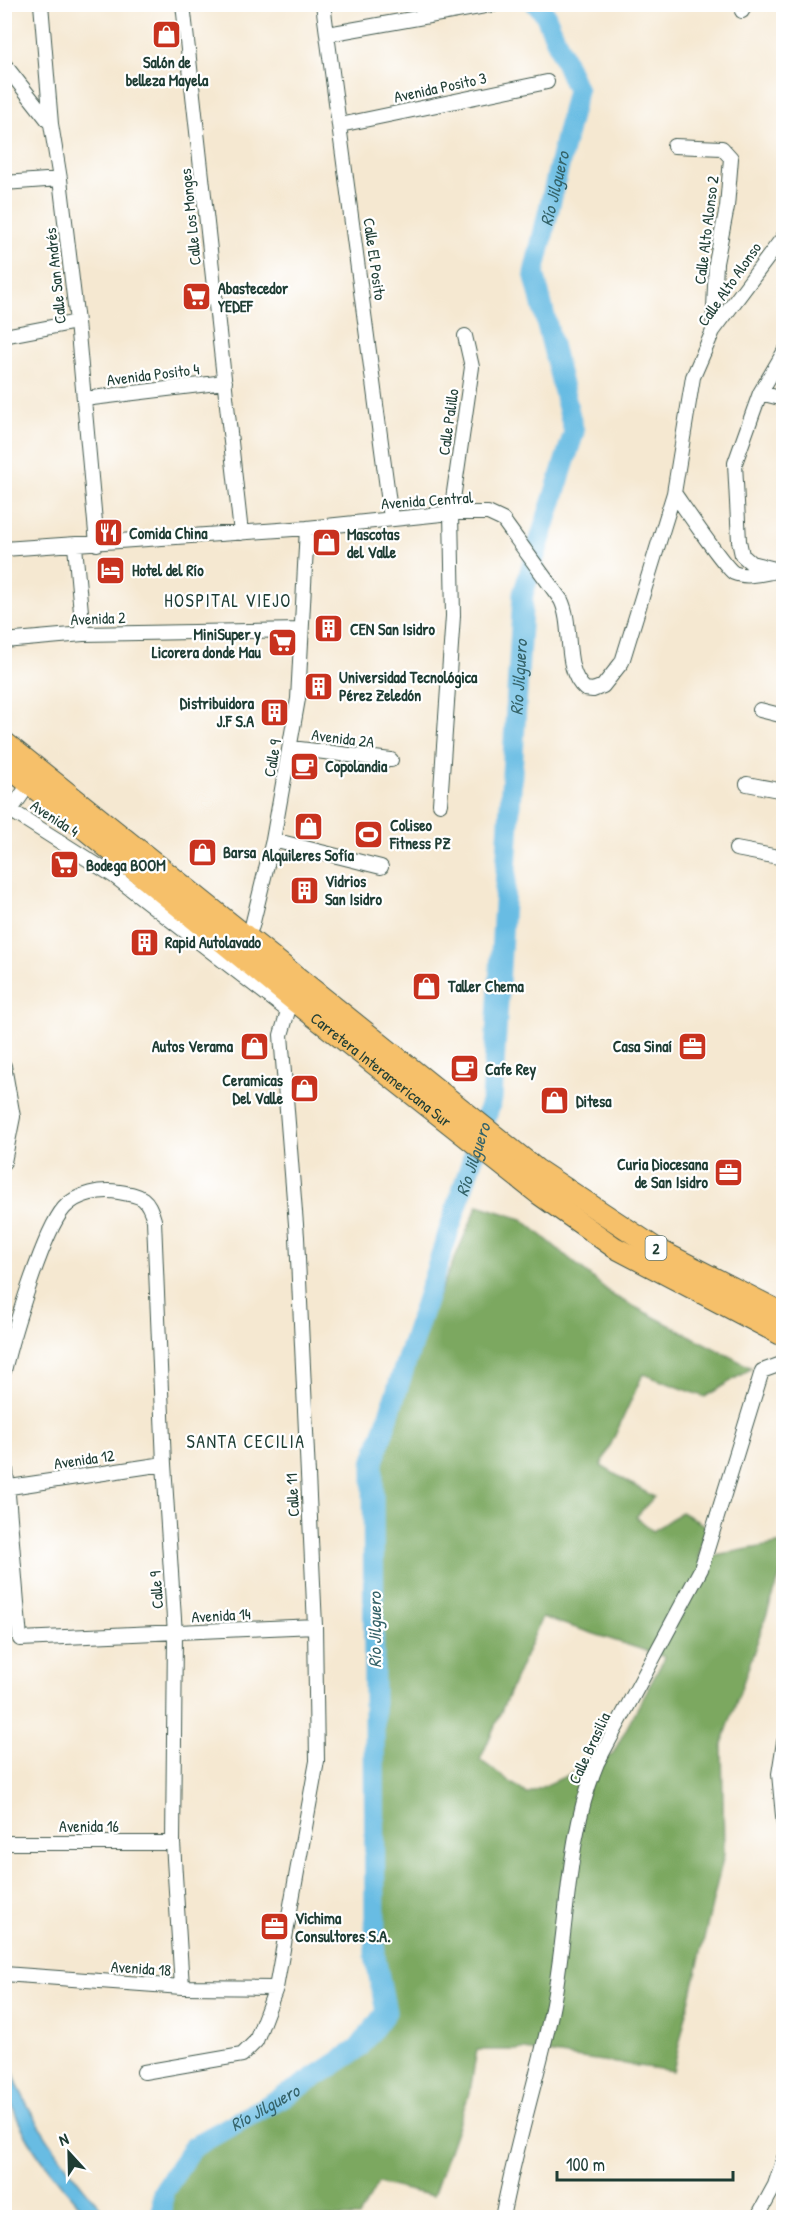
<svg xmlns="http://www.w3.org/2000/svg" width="788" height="2222" viewBox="0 0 788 2222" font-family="'Patrick Hand',sans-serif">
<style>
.forest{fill:#7ba861;stroke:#4d724a;stroke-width:1.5;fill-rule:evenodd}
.water{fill:#67bce3;stroke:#437c8c;stroke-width:1.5}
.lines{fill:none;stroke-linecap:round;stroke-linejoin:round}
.river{stroke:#67bce3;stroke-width:21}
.minor-casing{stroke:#3f574c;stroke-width:16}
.highway-casing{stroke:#3f574c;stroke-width:23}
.minor{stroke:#fff;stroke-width:14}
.highway{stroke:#f6c06b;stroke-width:21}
.labels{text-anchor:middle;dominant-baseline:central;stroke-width:4.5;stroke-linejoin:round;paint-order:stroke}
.shield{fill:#fff;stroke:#627771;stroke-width:1.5}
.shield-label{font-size:15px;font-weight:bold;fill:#1f3d34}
.poi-label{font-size:16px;font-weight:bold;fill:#1f3d34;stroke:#fff;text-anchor:start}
.street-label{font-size:16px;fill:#1f3d34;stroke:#fff}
.water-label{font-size:18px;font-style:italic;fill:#356369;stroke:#fff}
.neighbourhood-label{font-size:18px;letter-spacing:1.5px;fill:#1f3d34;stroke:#fff}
</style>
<rect width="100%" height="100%" fill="#fff"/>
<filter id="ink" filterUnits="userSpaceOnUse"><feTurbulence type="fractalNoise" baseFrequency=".0167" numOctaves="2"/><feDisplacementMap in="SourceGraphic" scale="12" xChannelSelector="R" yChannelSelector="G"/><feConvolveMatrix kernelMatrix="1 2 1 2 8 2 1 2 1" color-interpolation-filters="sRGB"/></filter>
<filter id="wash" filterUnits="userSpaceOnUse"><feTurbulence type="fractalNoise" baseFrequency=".008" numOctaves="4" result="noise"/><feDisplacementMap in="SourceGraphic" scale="24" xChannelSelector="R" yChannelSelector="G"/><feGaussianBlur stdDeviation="1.35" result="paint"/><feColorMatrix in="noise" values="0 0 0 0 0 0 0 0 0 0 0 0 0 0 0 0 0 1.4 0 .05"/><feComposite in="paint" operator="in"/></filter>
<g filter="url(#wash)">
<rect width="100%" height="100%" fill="#f5e8d1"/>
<!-- forest -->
<path class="forest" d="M478 1205 522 1219 614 1296 752 1368 705 1397 643 1374 601 1466 654 1497 636 1517 653 1531 681 1512 708 1527 698 1558 783 1543V1567L722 1744 724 1854 673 2071 524 2050H477L470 2091 433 2196 378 2183 359 2217 162 2218 163 2192 186 2157 354 2051 386 2012 375 1956 373 1463 395 1395ZM542 1617 665 1657 612 1755 527 1794 480 1760Z"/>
<!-- water -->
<path class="water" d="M5 2044C9 2059 13 2074 19 2088 40 2133 76 2181 109 2217H89C54 2177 16 2135 5 2081 3 2070 4 2056 5 2044Z"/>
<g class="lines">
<!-- river -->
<path class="river" id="s1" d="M162 2218 163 2192 193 2147 295 2090 358 2049 386 2012 375 1956 373 1463 492 1099 523 594 574 432 534 273 577 90 545 14 536 4"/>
</g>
</g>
<g filter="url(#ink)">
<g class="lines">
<defs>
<path id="minor" d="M41 4 51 124 60 179 77 322 97 544
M183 4 241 533
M323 4 391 518
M742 11 745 4
M328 34 496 4
M4 64 51 124
M340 125 547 82
M674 146 722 148 731 158 727 207 716 263 713 331
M4 183 60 179
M4 336 77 322
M760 393 784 399
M84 399 225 382
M674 493C684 507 725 568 734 573 745 578 761 574 772 572
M75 546 83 634
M4 549 307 528 451 513H488L503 520 561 600C574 627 562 669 585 689L593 690 603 686 622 662 674 493 693 377 713 331 784 236
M779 570 751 563 742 555 739 541 735 463 760 393 784 352
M4 641 83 634 301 630
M760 710 784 716
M291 748 391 760
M747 784 784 791
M440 804 453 616 451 513 472 367 465 336
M4 806 114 876 288 1011
M4 820 34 777
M273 840 381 867
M736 849 784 858
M244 943 252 926 273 840 298 699 307 528
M4 1066 13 1117 4 1162
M4 1371C12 1336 43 1232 64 1208 77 1193 102 1189 119 1192 143 1196 147 1197 154 1220L164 1464 175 1634 173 1843 182 1987
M4 1446 20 1639 315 1626
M10 1487 164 1464
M784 1742 779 1774 784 1826
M4 1843H173
M4 1974 182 1987 276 1988
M144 2072 242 2055 256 2041 276 1988 317 1761 315 1626 297 1237 281 1035 288 1011 296 1002
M502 2218C515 2149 536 2082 551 2014 569 1931 564 1843 597 1763L701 1569 762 1371 784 1363
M757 2218 775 2185 784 2158"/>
<g id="highway">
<path d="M4 742 536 1169 657 1249 784 1314"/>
<path id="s2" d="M4 763 296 1002 539 1194 614 1247 784 1336"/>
</g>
</defs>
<!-- minor casing -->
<use href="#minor" class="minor-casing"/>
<!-- highway casing -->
<use href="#highway" class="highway-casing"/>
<!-- minor -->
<use href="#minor" class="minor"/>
<!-- highway -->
<use href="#highway" class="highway"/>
</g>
</g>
<!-- icons -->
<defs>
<symbol id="shop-square" viewBox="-11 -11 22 22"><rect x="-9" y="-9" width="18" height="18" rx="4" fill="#c8321e" stroke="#fff"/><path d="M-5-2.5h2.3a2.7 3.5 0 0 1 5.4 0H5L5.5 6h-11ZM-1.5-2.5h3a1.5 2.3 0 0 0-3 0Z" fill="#fff"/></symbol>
<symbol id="supermarket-square" viewBox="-11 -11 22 22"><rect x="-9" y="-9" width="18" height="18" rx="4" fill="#c8321e" stroke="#fff"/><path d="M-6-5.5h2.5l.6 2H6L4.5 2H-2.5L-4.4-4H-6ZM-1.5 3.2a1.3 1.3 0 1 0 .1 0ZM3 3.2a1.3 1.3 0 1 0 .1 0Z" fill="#fff"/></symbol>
<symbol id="restaurant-square" viewBox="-11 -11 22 22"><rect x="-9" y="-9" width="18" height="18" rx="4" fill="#c8321e" stroke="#fff"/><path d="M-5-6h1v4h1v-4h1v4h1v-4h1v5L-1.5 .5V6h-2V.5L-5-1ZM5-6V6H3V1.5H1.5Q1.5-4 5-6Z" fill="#fff"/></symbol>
<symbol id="hotel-square" viewBox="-11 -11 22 22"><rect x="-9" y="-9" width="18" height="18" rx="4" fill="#c8321e" stroke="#fff"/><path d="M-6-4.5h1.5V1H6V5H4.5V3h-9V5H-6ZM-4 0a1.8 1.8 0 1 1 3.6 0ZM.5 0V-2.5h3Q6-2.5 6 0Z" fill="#fff"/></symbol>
<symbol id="building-square" viewBox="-11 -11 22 22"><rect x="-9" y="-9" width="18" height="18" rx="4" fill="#c8321e" stroke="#fff"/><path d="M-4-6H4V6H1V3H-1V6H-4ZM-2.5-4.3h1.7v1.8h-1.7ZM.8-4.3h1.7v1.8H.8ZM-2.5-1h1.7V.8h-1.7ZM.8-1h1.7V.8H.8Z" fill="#fff"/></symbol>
<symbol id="cafe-square" viewBox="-11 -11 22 22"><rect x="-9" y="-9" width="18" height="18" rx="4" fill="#c8321e" stroke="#fff"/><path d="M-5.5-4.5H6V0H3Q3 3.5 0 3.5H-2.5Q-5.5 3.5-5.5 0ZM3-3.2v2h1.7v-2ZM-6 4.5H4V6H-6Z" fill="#fff"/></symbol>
<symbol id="stadium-square" viewBox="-11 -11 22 22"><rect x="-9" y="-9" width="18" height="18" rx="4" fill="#c8321e" stroke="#fff"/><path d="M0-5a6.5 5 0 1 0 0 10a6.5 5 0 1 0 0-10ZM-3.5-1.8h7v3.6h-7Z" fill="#fff"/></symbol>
<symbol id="office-square" viewBox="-11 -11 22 22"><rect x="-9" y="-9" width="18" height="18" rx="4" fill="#c8321e" stroke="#fff"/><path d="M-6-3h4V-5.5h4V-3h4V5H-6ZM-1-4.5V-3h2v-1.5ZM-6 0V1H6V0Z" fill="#fff"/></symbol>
</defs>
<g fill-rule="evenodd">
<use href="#shop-square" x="150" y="18" width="33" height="33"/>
<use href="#supermarket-square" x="180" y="280" width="33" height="33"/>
<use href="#restaurant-square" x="92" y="516" width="33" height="33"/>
<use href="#shop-square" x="310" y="526" width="33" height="33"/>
<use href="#hotel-square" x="94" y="554" width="33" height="33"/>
<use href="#building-square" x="312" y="612" width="33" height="33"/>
<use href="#supermarket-square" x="266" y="626" width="33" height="33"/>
<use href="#building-square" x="302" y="670" width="33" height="33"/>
<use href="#building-square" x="258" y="696" width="33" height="33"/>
<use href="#cafe-square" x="288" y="750" width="33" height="33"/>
<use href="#shop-square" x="292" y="810" width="33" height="33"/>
<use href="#stadium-square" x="352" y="818" width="33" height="33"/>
<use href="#shop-square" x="186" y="836" width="33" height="33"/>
<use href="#supermarket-square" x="48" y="848" width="33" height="33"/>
<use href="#building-square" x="288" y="874" width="33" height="33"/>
<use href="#building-square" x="128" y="926" width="33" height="33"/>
<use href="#shop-square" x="410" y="970" width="33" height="33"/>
<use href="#shop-square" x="238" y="1030" width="33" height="33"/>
<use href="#office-square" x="676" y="1030" width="33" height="33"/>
<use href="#cafe-square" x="448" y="1052" width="33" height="33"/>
<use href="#shop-square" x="288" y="1072" width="33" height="33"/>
<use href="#shop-square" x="538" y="1084" width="33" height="33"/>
<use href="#office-square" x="712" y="1156" width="33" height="33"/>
<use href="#office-square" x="258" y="1910" width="33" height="33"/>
</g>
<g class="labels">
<!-- shield labels -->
<rect class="shield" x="645.5" y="1236" width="21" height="24" rx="4.5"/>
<g class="shield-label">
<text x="656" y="1248">2</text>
</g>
<!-- poi labels -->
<g class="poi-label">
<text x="167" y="62" text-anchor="middle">Salón de<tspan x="167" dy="18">belleza Mayela</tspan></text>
<text x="218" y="288">Abastecedor<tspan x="218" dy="18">YEDEF</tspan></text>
<text x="129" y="533">Comida China</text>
<text x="347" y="534">Mascotas<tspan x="347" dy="18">del Valle</tspan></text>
<text x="132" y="570">Hotel del Río</text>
<text x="350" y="629">CEN San Isidro</text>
<text x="261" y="634" text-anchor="end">MiniSuper y<tspan x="261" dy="18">Licorera donde Mau</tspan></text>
<text x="339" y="677">Universidad Tecnológica<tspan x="339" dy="18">Pérez Zeledón</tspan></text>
<text x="254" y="703" text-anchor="end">Distribuidora<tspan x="254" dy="18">J.F S.A</tspan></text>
<text x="325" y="766">Copolandia</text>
<text x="390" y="825">Coliseo<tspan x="390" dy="18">Fitness PZ</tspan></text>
<text x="223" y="852">Barsa</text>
<text x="308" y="855" text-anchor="middle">Alquileres Sofía</text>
<text x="86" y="865">Bodega BOOM</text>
<text x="325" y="881">Vidrios<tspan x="325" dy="18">San Isidro</tspan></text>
<text x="165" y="942">Rapid Autolavado</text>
<text x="448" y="986">Taller Chema</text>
<text x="233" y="1046" text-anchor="end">Autos Verama</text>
<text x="672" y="1046" text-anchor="end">Casa Sinaí</text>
<text x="485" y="1069">Cafe Rey</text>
<text x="283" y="1080" text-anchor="end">Ceramicas<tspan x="283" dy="18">Del Valle</tspan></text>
<text x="576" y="1101">Ditesa</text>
<text x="708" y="1164" text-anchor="end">Curia Diocesana<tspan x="708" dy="18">de San Isidro</tspan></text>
<text x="295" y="1918">Vichima<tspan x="295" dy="18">Consultores S.A.</tspan></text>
</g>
<!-- street labels -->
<g class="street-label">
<text transform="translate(440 87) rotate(-12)">Avenida Posito 3</text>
<text transform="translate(190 217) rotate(-96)">Calle Los Monges</text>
<text transform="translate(706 230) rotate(-83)">Calle Alto Alonso 2</text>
<text transform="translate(375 259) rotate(82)">Calle El Posito</text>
<text transform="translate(55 276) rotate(-96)">Calle San Andrés</text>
<text transform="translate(729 284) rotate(-55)">Calle Alto Alonso</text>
<text transform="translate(153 374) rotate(-7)">Avenida Posito 4</text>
<text transform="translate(448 422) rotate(-82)">Calle Palillo</text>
<text transform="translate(427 500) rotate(-4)">Avenida Central</text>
<text transform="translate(98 618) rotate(-2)">Avenida 2</text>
<text transform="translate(343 738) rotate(7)">Avenida 2A</text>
<text transform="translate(272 758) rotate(-80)">Calle 9</text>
<text transform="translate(55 818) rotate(33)">Avenida 4</text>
<text stroke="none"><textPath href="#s2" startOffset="486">Carretera Interamericana Sur</textPath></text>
<text transform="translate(84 1459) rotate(-8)">Avenida 12</text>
<text transform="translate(292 1495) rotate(-93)">Calle 11</text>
<text transform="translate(156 1590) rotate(-94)">Calle 9</text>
<text transform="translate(221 1615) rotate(-3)">Avenida 14</text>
<text transform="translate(589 1748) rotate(-65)">Calle Brasilia</text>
<text x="89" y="1826">Avenida 16</text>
<text transform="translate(141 1968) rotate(4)">Avenida 18</text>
</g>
<!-- water labels -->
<g class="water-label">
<text stroke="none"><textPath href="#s1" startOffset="2178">Río Jilguero</textPath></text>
<text stroke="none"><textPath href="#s1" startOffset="1674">Río Jilguero</textPath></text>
<text stroke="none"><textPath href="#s1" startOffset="1188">Río Jilguero</textPath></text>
<text transform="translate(374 1630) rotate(-90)">Río Jilguero</text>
<text stroke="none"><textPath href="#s1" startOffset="162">Río Jilguero</textPath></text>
</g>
<!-- neighbourhood labels -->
<g class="neighbourhood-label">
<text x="228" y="600">HOSPITAL VIEJO</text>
<text x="246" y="1441">SANTA CECILIA</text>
</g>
</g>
<!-- margin -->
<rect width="788" height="2222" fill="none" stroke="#fff" stroke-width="24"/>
<!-- north arrow -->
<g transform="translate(69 2153) rotate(338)" stroke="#ffffff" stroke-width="4.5" paint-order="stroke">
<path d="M0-4.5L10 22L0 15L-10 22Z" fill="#1f3d34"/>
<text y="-9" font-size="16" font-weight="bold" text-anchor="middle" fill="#1f3d34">N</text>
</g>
<!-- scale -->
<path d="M557 2171v9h176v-9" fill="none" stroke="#1f3d34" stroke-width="3"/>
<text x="566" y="2171" font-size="18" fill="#1f3d34" stroke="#ffffff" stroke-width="4.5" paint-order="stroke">100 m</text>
</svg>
